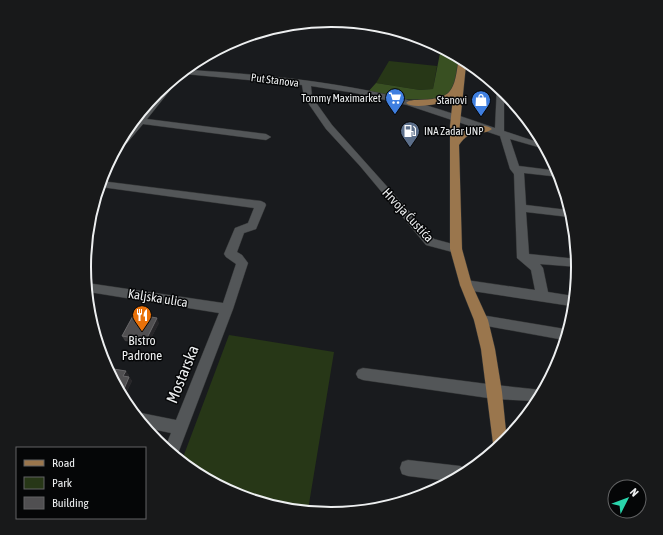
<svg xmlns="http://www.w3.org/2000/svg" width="663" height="535" viewBox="0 0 663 535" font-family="'Asap Condensed',sans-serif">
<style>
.green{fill:#273717}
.forest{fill:#395022}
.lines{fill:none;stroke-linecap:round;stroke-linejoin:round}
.minor-casing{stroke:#333536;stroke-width:1}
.major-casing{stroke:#333536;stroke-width:1}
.minor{fill:#535658;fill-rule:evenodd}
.major{fill:#9a764d;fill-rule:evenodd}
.wall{fill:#3d3c3e}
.shaded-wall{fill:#272629}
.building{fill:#504f51;stroke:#69686a}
.labels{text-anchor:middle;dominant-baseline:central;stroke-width:3;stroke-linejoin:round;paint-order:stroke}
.far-street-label{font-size:11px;fill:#edeff0;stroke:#050607}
.far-poi-label{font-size:11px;fill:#edeff0;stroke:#050607;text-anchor:end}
.street-label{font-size:13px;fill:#edeff0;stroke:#050607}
.poi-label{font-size:13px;fill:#edeff0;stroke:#050607}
.near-street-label{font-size:16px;fill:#edeff0;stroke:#050607}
.rim{fill:none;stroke:#edeff0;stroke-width:2}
</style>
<rect width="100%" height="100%" fill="#191b1e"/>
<!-- green -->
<path class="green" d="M389 61 437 66 433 89 420 90 376 83Z
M229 335 334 352 308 510 237 496 182 460Z"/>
<!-- forest -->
<path class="forest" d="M441 48 459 61 457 101 394 99 367 93 376 83 420 90 433 89Z"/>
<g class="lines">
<defs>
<path id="minor" d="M190 70C255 74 320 80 384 94 422 103 458 115 495 128L497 86 504 91V98H510L514 103H504V131L540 143 545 149 510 139 519 166 559 171 560 177 524 173 526 205 568 210 569 217 526 212 529 254 577 259 578 267 540 264 543 268 548 292 573 296 571 306 466 290 462 288 460 285 462 282 466 280 535 290 531 270 517 258 514 174 510 169 500 136 407 105 355 93 311 86 312 97 332 125 434 239 460 246 462 249 460 252 456 253 426 245 360 166 326 129 304 97 302 85 185 74Z
M175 80V84L147 119 266 134 271 137 266 140 143 124 127 143H122C138 121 151 95 175 80Z
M101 181 261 201 265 203 266 205 256 229 244 233 237 252 242 255 248 263 233 309 177 456 165 448 171 433 147 428 138 414 141 413 176 420 219 313 89 292 87 283 223 303 236 264 226 257 224 254 235 228 248 223 254 208 101 187Z
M481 315 565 329 567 330 564 340 476 324 474 320 476 316Z
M363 368 495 385 542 390 534 401 495 399 363 380 358 378 356 374 358 370Z
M408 460 460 466 466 469 449 481 408 476 402 474 400 468 402 462Z"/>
<path id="major" d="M460 61 466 65 459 133C466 128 484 122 492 129 482 137 471 127 459 145L462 249 472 285 488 320 495 349 502 392 507 441 494 451 481 349 474 320 460 285 450 249V126L453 98 452 100C442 103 414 110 406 103 409 100 413 100 417 100 449 99 454 95 458 63Z"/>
</defs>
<!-- minor casing -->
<use href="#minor" class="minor-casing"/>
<!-- major casing -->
<use href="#major" class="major-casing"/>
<!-- minor -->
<use href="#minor" class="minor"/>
<!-- major -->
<use href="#major" class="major"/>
</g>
<!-- wall -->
<path class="wall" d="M159 323 148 344 125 341 122 336Z
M107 368 129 375 128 376 129 377 132 381 126 393H123Z"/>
<!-- shaded-wall -->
<path class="shaded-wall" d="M157 318 159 323 148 344 146 340Z
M126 371 129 375 126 380 123 376Z
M129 377 132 381 126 393 124 389Z"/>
<!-- building -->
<path class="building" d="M134 314 157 318 146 340 122 336Z
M107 368 126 371 123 376 129 377 124 389 120 388Z"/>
<!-- icons -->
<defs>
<symbol id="supermarket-pin" viewBox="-11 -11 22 30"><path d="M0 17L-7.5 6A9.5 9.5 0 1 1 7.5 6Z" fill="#3f7fe0" stroke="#050607"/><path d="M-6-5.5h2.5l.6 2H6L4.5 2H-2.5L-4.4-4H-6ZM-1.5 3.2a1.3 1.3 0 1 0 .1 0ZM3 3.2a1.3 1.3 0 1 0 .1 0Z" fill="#fff"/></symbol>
<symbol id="shop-pin" viewBox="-11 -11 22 30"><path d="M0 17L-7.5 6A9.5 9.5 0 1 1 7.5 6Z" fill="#3f7fe0" stroke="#050607"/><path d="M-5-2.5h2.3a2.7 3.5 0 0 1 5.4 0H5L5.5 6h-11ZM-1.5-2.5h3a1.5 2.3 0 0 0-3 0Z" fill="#fff"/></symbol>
<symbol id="fuel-pin" viewBox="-11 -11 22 30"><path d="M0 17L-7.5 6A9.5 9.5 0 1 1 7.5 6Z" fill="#5c6f8a" stroke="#050607"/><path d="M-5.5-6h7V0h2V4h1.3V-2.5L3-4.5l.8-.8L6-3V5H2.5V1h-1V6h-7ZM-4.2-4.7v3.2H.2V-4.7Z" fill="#fff"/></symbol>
<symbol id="restaurant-pin" viewBox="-11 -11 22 30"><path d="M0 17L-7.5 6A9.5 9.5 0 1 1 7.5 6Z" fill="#e8710a" stroke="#050607"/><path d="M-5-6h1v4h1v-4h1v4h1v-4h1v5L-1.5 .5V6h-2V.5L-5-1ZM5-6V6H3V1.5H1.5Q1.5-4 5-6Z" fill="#fff"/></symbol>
</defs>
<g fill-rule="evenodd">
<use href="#supermarket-pin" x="384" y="87" width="22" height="30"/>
<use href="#shop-pin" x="470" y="89" width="22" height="30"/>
<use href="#fuel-pin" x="399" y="120" width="22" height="30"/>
<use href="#restaurant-pin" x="131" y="304" width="22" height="30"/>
</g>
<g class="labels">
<!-- far-street labels -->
<g class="far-street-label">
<text transform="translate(275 80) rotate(7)">Put Stanova</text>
</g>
<!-- far-poi labels -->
<g class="far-poi-label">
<text x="381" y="98">Tommy Maximarket</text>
<text x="467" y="100">Stanovi</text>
<text x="424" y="131" text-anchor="start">INA Zadar UNP</text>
</g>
<!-- street labels -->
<g class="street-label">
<text transform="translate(408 215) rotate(47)">Hrvoja Ćustića</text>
<text transform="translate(158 298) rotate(9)">Kaljska ulica</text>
</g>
<!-- poi labels -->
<g class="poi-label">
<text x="142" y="340">Bistro<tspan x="142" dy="15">Padrone</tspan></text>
</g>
<!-- near-street labels -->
<g class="near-street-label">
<text transform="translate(182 374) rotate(-68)">Mostarska</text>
</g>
</g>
<!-- crop -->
<path d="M0 0H663V535H0ZM91 267a240 240 0 1 1 480 0a240 240 0 1 1-480 0Z" fill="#18191a" fill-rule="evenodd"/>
<path class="rim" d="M91 267a240 240 0 1 1 480 0a240 240 0 1 1-480 0Z"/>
<!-- legend -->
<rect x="16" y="447" width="130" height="72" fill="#050607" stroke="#626364"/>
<rect x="24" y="460" width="20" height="6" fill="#9a764d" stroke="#626364"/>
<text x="52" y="467" font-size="12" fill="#edeff0">Road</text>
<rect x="24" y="477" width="20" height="12" fill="#273717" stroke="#626364"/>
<text x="52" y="487" font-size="12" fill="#edeff0">Park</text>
<rect x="24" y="497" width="20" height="12" fill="#504f51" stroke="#626364"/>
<text x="52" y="507" font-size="12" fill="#edeff0">Building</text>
<!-- north arrow -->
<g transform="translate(627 499) rotate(48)"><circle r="19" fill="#050607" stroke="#626364"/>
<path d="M0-3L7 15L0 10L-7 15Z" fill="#2ad5ac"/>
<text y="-6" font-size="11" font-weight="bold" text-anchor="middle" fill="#edeff0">N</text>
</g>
</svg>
